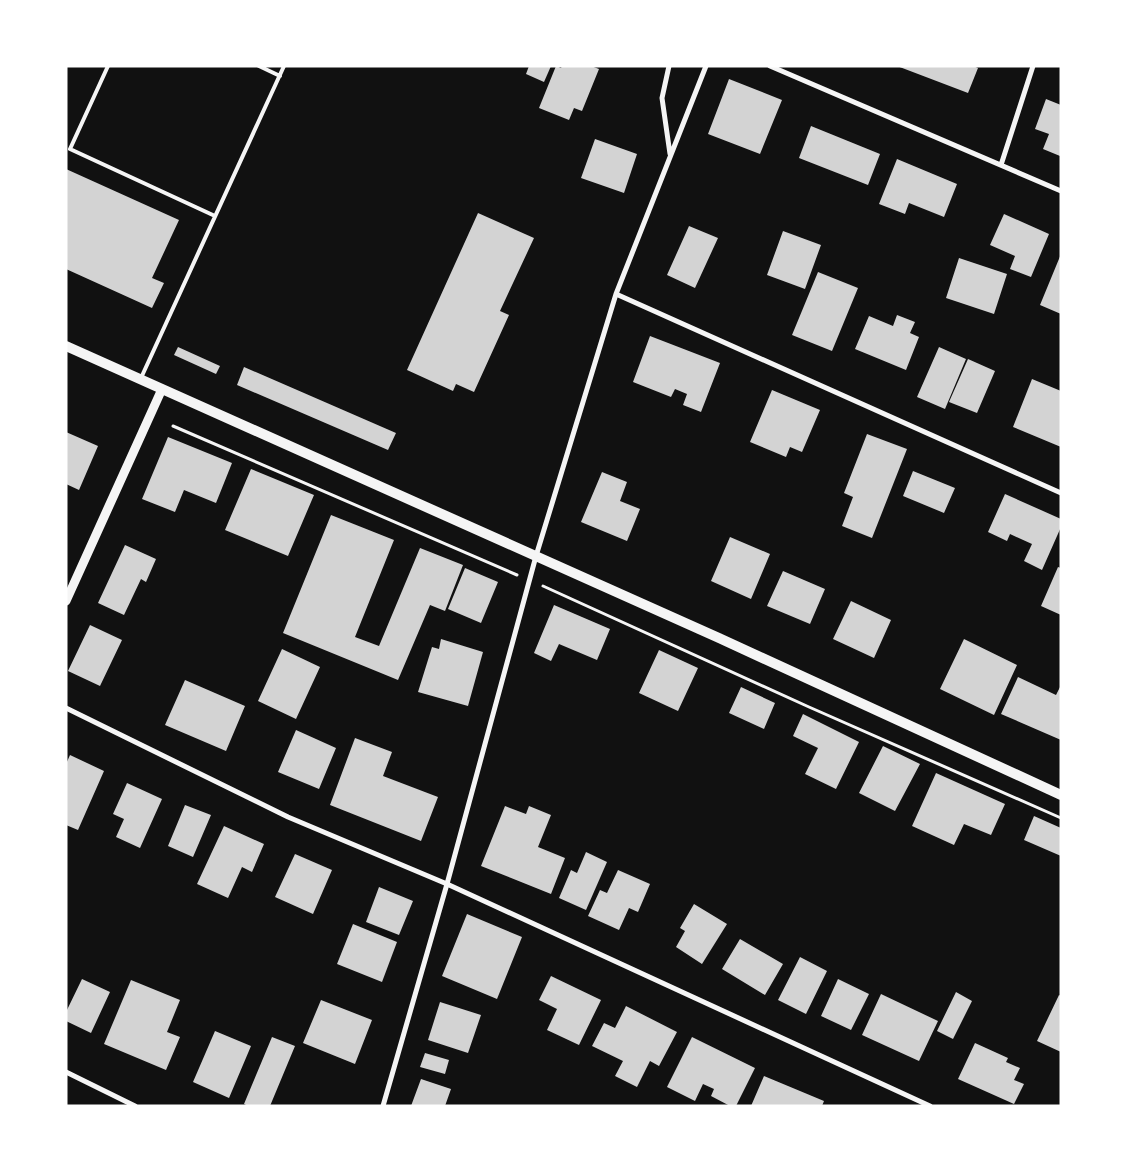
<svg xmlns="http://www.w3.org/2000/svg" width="1127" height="1172" viewBox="0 0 1127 1172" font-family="'Work Sans',sans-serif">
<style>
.building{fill:#d3d3d3}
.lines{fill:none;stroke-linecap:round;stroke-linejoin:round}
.path{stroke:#f5f5f5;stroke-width:3}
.service{stroke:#f5f5f5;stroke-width:4}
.minor{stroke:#f5f5f5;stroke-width:5}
.tertiary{stroke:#f5f5f5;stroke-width:9}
.secondary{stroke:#f5f5f5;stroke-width:10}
</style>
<rect width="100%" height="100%" fill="#111"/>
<!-- building -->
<path class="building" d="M529 66H551L544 82 526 74Z
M556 66 561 68 562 66H591L599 69 582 111 574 108 569 120 539 108Z
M897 66H973L978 68 968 93Z
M729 79 782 100 760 154 708 134Z
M1046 99 1061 105 1060 156 1043 149 1049 134 1035 129Z
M811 126 880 154 868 185 799 158Z
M595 139 637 154 624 193 581 178Z
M897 159 957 184 944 217 909 203 905 214 879 204Z
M66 169 179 220 152 278 164 283 152 308 66 269Z
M478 213 534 238 500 311 509 315 474 392 456 384 453 391 407 370Z
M1004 214 1049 234 1031 277 1010 269 1015 256 990 245Z
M689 226 718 238 695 288 667 275Z
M783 231 821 245 805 289 767 275Z
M1061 254V314L1040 305Z
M959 258 1007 274 994 314 946 298Z
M818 272 858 288 832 351 792 335Z
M897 315 915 322 910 333 919 337 906 370 855 349 869 316 893 326Z
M650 336 720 363 701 412 683 405 687 394 675 389 671 397 633 382Z
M178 347 220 366 216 374 174 355Z
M939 347 966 359 945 409 917 397Z
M968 359 995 371 977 413 949 402Z
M244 367 396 433 388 450 237 385Z
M1032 379 1061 391V447L1013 427Z
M772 390 820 410 802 452 790 447 786 457 750 442Z
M66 432 98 446 79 490 66 484Z
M867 434 907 449 872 538 842 526 853 497 844 493Z
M168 437 232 463 216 503 184 490 175 512 142 499Z
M251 469 314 495 288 556 225 530Z
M913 471 955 488 944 513 903 496Z
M602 472 627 482 620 501 640 509 627 541 581 522Z
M1005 494 1061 519V527L1042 570 1024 561 1032 544 1010 534 1007 541 988 532Z
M331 515 394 540 355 637 379 646 420 548 463 565 445 611 430 605 398 680 283 633Z
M730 537 770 554 751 599 711 581Z
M125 545 156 559 146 582 141 579 124 615 98 603Z
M1058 567 1061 568V615L1041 606Z
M465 568 498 582 481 623 448 609Z
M783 571 825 589 810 624 767 606Z
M851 601 891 620 874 658 833 639Z
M554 605 610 629 597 660 559 644 551 661 534 653Z
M90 625 122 640 100 686 68 671Z
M441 639 483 652 468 706 418 692 432 647 439 649Z
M964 639 1017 665 994 715 940 689Z
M282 649 320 667 296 719 258 701Z
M659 650 698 668 678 711 639 693Z
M1018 677 1056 695 1061 685V740L1001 714Z
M185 680 245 706 226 751 165 725Z
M741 687 775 703 764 729 729 713Z
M803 714 859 742 836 789 805 774 818 748 793 736Z
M296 730 336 748 319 789 278 772Z
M355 738 392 752 383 776 438 797 421 841 330 805Z
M883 746 920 764 895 811 859 793Z
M70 755 104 771 78 830 66 825V764Z
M936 773 1005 804 991 835 964 824 954 845 912 826Z
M127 783 162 799 140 848 116 837 124 819 113 814Z
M185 805 211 815 193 857 168 846Z
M505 806 526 814 529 806 551 815 538 847 565 858 551 894 481 866Z
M1034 816 1061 828V856L1024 840Z
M224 826 264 844 252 872 242 867 228 898 197 884Z
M586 852 607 862 586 910 559 898 571 870 577 873Z
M295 854 332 870 313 914 275 897Z
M618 870 650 884 638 912 629 908 619 930 588 916 600 890 607 893Z
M379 887 413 901 399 935 366 922Z
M694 904 727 924 702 964 676 947 685 931 680 928Z
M467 914 522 937 497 999 442 976Z
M353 924 397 942 382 982 337 964Z
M740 939 783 964 765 995 722 969Z
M800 957 827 971 806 1014 778 1000Z
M551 976 601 1000 579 1045 547 1030 557 1009 539 1000Z
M82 979 110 992 91 1033 66 1021V1012Z
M838 979 869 994 851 1030 821 1016Z
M131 980 180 1000 167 1032 180 1037 166 1070 104 1044Z
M956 992 972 1001 953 1039 937 1031Z
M881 994 938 1021 919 1061 862 1035Z
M1059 995 1061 996V1052L1037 1041Z
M321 1000 372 1020 355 1064 303 1043Z
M440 1002 481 1015 468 1053 428 1040Z
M626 1006 677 1032 659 1066 650 1061 637 1087 615 1076 623 1061 592 1046 604 1023 615 1028Z
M215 1031 251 1046 229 1098 193 1082Z
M272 1037 295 1046 270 1106H248L244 1104Z
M692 1037 755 1068 736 1106H730L711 1096 714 1089 703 1084 695 1101 667 1087Z
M975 1043 1008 1058 1006 1062 1020 1068 1014 1080 1024 1084 1014 1104 958 1079Z
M425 1053 449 1060 445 1074 420 1067Z
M764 1076 824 1101 822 1106H751Z
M421 1079 451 1089 445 1106H411Z"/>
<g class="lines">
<!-- path -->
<path class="path" d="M173 426 517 575
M543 586 809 707 1061 818"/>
<!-- service -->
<path class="service" d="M108 66 70 149 215 216
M259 66 280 76
M141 378 284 66"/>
<!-- minor -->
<path class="minor" d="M669 66 662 98 670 154
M770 66 1061 191
M1001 165 1033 66
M616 294 1061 493
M66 708 288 817 447 884 930 1106
M66 1072 135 1106
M383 1106 447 884 536 556 616 294 706 66"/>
<!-- tertiary -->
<path class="tertiary" d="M66 601 162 389"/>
<!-- secondary -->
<path class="secondary" d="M66 346 719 638 1061 795"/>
</g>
<!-- border -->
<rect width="1127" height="1172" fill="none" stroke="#ffffff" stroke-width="135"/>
</svg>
